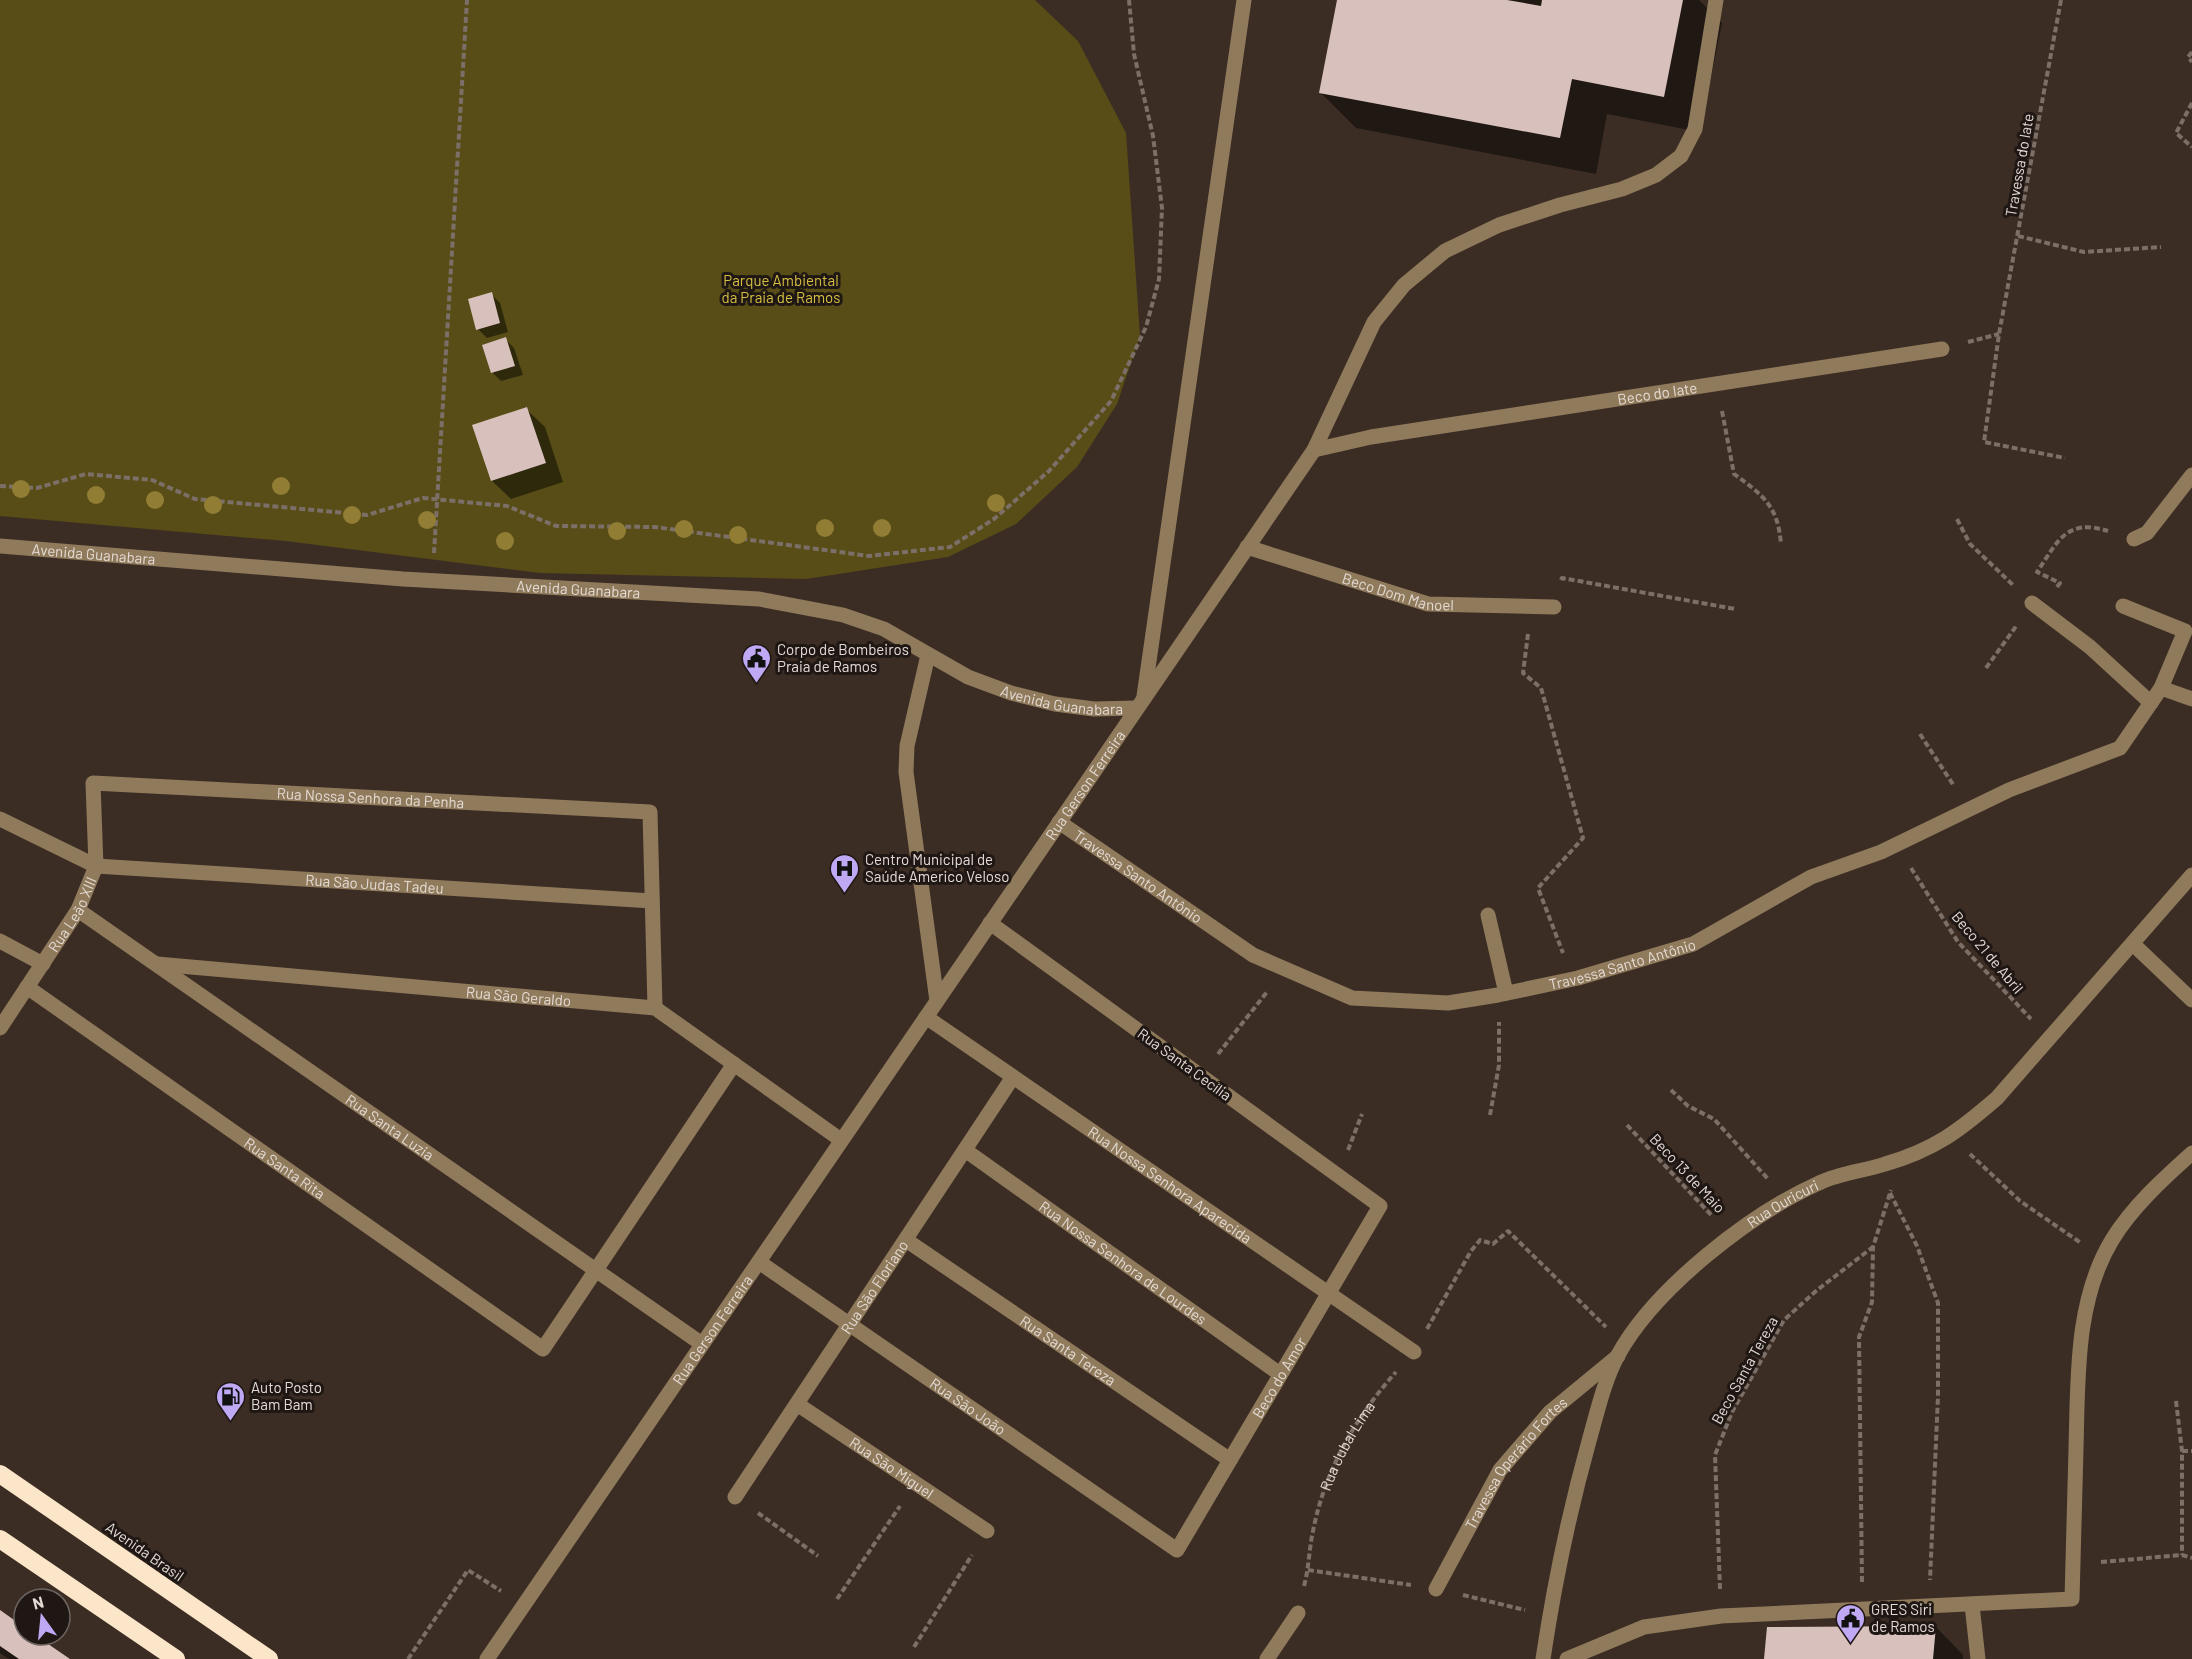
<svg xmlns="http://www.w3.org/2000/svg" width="2192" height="1659" viewBox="0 0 2192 1659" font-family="Barlow,sans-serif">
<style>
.green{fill:#584d17}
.shadow{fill:#0007}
.building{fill:#d8c1bd}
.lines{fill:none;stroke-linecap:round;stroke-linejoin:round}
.path{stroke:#7c6f68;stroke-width:4;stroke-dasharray:6 3;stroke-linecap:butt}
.minor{stroke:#907a5c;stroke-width:15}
.highway{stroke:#fce6c9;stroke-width:18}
.tree{fill:#917d34}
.labels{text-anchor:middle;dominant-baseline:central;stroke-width:6;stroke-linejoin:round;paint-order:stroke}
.street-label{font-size:15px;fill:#e4dbd5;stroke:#1e1713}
.park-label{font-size:15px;fill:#d6bf42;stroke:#1e1713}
.poi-label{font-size:15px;fill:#e4dbd5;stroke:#1e1713;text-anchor:start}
</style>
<rect width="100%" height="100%" fill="#3c2d24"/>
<!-- green -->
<path class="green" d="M0 0H1035L1078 41 1126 133 1140 336 1117 404 1077 467 1016 524 948 557 806 579 540 573 286 541 0 516Z"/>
<!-- shadow -->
<path class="shadow" d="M1338 0H1699L1722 23 1700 132 1607 114 1596 174 1356 128 1320 92Z
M491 294 500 303 508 332 487 338 478 329Z
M505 339 514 348 523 375 501 381 492 372Z
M526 409 545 427 563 482 511 499 492 481Z
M0 1612 24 1629V1635H33L67 1659H9L0 1653Z
M1936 1627 1963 1655V1659H1766Z"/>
<!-- building -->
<path class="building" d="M1337 0H1507L1541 6 1542 0H1683L1664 97 1572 79 1560 138 1319 93Z
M492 292 500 323 476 330 468 299Z
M506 337 515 366 491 373 482 345Z
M527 407 546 463 491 481 472 425Z
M0 1610 24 1627V1635H35L70 1659H19L0 1646Z
M1936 1626 1933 1659H1764L1767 1627Z"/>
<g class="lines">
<!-- path -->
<g class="path">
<path d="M2061 0 1999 334 1984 442 2065 458"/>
<path d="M2192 52 2188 57 2192 62"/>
<path d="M2192 103 2176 133 2192 147"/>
<path d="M2018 236 2084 252 2161 247"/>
<path d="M1968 342 1999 334"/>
<path d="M1722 411 1734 474C1763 495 1778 506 1781 544"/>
<path d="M0 486 37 488 86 474 152 480 195 499 367 515 423 498 507 506 556 526 655 527 869 556 950 547 994 519 1049 471 1111 401 1146 327 1159 279 1162 208 1153 136 1134 54 1129 0"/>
<path d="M1957 519 1970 544 2013 585"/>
<path d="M434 553 467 0"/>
<path d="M1561 580 1562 578 1735 609"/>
<path d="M2057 587 2060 583 2037 572C2058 541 2066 518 2108 531"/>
<path d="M1528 634 1523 673 1541 688 1583 838 1538 888 1563 953"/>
<path d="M1986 668 2017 625"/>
<path d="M1920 734 1954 786"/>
<path d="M1911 868 1958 942 2031 1019"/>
<path d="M1218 1054 1267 992"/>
<path d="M1671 1090 1688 1106 1714 1119 1768 1179"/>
<path d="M1490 1115 1499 1065V1022"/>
<path d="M1627 1125 1713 1217"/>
<path d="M1348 1150 1362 1114"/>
<path d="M1970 1154 2020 1201 2081 1243"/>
<path d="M1890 1193 1917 1246 1938 1303V1396L1930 1580"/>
<path d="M1427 1329 1471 1251 1480 1240 1493 1244 1508 1231 1606 1327"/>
<path d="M2176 1401 2182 1451V1555"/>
<path d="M2182 1451H2192"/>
<path d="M758 1513 818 1556"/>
<path d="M2101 1562 2182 1555 2192 1558"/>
<path d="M1308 1570 1411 1585"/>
<path d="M1862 1582 1859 1337 1872 1302 1873 1247 1891 1190"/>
<path id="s1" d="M1304 1586C1309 1568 1309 1549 1313 1531 1325 1470 1355 1418 1396 1372"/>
<path d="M1720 1589 1715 1455 1732 1412 1784 1320 1816 1291 1873 1247"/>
<path d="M1463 1595 1525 1610"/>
<path d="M837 1599 900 1506"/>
<path d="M914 1647 972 1555"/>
<path d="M408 1659 468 1570 501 1591"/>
</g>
<!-- minor -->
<g class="minor">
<path id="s2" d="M1314 450 1371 437 1942 349"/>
<path d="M2134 539 2147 533 2192 475"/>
<path id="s3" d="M0 546 403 579 759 599 843 615 884 629 968 677 1011 693 1055 704 1094 709 1137 708"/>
<path id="s4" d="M1247 547 1428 604 1554 607"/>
<path d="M2032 603 2090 647 2151 703"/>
<path d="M928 655 907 746 906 772 937 1001"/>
<path d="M2161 688 2192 699"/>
<path d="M1144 696 1244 0"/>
<path id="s5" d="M0 819 96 866 652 901"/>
<path id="s6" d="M1059 822 1253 955 1352 998 1448 1003 1498 995 1578 978 1693 944 1811 877 1881 852 2009 790 2120 748 2161 688 2185 631 2123 606"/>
<path id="s7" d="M78 910 702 1344"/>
<path d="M1488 915 1506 993"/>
<path d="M0 941 43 964"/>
<path d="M2133 944 2192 1000"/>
<path id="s8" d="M157 964 655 1008 841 1140"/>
<path id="s9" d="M27 987 543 1349 734 1064"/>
<path id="s10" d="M926 1017 1414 1352"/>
<path id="s11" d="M0 1028 78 910 96 866 93 783 650 812 655 1008"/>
<path id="s12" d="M965 1150 1280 1374"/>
<path id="s13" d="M906 1240 1230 1460"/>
<path id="s14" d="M759 1262 1177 1550 1380 1206 990 923"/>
<path id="s15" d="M797 1404 987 1531"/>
<path id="s16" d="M735 1497 1013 1077"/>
<path id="s17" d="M1436 1589 1500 1470 1550 1412 1618 1356"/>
<path d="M1972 1605 1978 1659"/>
<path id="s18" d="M487 1659 1314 450 1374 322 1404 285 1445 251 1499 225 1560 205 1622 189 1656 175 1681 156 1695 129 1716 0"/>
<path d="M1267 1659 1298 1613"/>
<path id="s19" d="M1543 1659C1554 1585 1569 1513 1589 1441 1597 1413 1604 1381 1618 1355 1655 1288 1750 1214 1819 1183 1839 1173 1864 1171 1885 1164 1934 1150 1959 1131 1997 1098L2192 875"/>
<path d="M1567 1659 1644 1627 1721 1616 2072 1599C2073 1549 2075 1499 2076 1449 2078 1379 2075 1301 2112 1240 2132 1207 2164 1178 2192 1153"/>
</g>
<!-- highway -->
<path class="highway" d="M0 1474 269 1659
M0 1539 176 1659"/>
</g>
<!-- trees -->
<g class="tree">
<circle cx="281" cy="486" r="9"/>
<circle cx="21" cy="489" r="9"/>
<circle cx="96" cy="495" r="9"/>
<circle cx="155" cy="500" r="9"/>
<circle cx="996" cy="503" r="9"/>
<circle cx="213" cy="505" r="9"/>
<circle cx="352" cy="515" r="9"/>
<circle cx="427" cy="520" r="9"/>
<circle cx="825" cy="528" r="9"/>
<circle cx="882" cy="528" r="9"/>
<circle cx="684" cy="529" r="9"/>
<circle cx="617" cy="531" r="9"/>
<circle cx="738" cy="535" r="9"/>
<circle cx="505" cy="541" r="9"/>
</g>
<!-- icons -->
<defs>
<symbol id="civic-pin" viewBox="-11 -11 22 30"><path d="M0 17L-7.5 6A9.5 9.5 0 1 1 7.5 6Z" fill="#bfa9f4" stroke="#1e1713"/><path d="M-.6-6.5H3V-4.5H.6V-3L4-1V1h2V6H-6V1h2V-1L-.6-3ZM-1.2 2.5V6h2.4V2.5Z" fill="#111"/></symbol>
<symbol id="hospital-pin" viewBox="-11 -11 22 30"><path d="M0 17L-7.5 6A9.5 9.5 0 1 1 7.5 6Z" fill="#bfa9f4" stroke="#1e1713"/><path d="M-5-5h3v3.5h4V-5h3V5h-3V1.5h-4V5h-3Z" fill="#111"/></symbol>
<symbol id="fuel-pin" viewBox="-11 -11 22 30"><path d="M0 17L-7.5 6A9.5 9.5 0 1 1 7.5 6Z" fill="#bfa9f4" stroke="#1e1713"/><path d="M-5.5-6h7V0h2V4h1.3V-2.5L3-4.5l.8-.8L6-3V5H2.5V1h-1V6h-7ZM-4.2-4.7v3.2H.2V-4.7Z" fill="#111"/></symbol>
</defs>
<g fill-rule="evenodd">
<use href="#civic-pin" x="740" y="642" width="33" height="45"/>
<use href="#hospital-pin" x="828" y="852" width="33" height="45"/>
<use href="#fuel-pin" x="214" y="1380" width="33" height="45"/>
<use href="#civic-pin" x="1834" y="1602" width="33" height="45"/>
</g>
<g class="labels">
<!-- street labels -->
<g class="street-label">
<text transform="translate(2019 165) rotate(-80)">Travessa do Iate</text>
<text stroke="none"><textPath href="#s2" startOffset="348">Beco do Iate</textPath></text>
<text stroke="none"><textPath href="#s3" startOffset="94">Avenida Guanabara</textPath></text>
<text stroke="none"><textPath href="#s3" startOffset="580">Avenida Guanabara</textPath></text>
<text stroke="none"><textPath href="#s4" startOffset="158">Beco Dom Manoel</textPath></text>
<text stroke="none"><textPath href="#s3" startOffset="1084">Avenida Guanabara</textPath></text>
<text stroke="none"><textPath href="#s18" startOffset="1059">Rua Gerson Ferreira</textPath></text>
<text stroke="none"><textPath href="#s11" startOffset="550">Rua Nossa Senhora da Penha</textPath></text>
<text stroke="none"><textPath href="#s6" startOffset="96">Travessa Santo Antônio</textPath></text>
<text stroke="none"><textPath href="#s5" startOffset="386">Rua São Judas Tadeu</textPath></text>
<text stroke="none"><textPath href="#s11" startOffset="135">Rua Leão XIII</textPath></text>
<text transform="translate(1988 952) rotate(50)">Beco 21 de Abril</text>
<text stroke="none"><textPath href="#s6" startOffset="618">Travessa Santo Antônio</textPath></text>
<text stroke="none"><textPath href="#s8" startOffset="363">Rua São Geraldo</textPath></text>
<text transform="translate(1185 1064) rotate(36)">Rua Santa Cecília</text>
<text stroke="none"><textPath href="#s7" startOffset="380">Rua Santa Luzia</textPath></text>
<text stroke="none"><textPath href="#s9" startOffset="315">Rua Santa Rita</textPath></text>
<text transform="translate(1688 1173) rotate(47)">Beco 13 de Maio</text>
<text stroke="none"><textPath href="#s10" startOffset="296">Rua Nossa Senhora Aparecida</textPath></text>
<text stroke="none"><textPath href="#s19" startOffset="540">Rua Ouricuri</textPath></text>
<text stroke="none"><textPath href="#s12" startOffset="194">Rua Nossa Senhora de Lourdes</textPath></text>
<text stroke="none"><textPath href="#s16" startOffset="252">Rua São Floriano</textPath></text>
<text stroke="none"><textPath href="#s18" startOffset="399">Rua Gerson Ferreira</textPath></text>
<text stroke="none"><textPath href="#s13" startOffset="196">Rua Santa Tereza</textPath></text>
<text transform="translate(1744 1370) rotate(-61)">Beco Santa Tereza</text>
<text stroke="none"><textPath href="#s14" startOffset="708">Beco do Amor</textPath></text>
<text stroke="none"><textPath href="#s14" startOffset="254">Rua São João</textPath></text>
<text stroke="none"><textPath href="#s1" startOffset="148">Rua Jubal Lima</textPath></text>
<text stroke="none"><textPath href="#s17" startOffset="150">Travessa Operário Fortes</textPath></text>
<text stroke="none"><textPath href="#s15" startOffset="114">Rua São Miguel</textPath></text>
<text transform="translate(145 1551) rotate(35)">Avenida Brasil</text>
</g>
<!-- park labels -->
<g class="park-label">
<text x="781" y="280">Parque Ambiental<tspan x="781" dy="17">da Praia de Ramos</tspan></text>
</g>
<!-- poi labels -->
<g class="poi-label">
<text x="777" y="649">Corpo de Bombeiros<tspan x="777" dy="17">Praia de Ramos</tspan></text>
<text x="865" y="859">Centro Municipal de<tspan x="865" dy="17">Saúde Americo Veloso</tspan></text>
<text x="251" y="1387">Auto Posto<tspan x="251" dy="17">Bam Bam</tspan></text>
<text x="1871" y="1609">GRES Siri<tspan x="1871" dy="17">de Ramos</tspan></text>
</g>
</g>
<!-- north arrow -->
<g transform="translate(42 1617) rotate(345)"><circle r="28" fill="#1e1713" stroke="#6d6561" stroke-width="1.5"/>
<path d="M0-4.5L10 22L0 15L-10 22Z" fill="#bfa9f4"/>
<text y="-9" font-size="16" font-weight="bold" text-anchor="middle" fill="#e4dbd5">N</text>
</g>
</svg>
